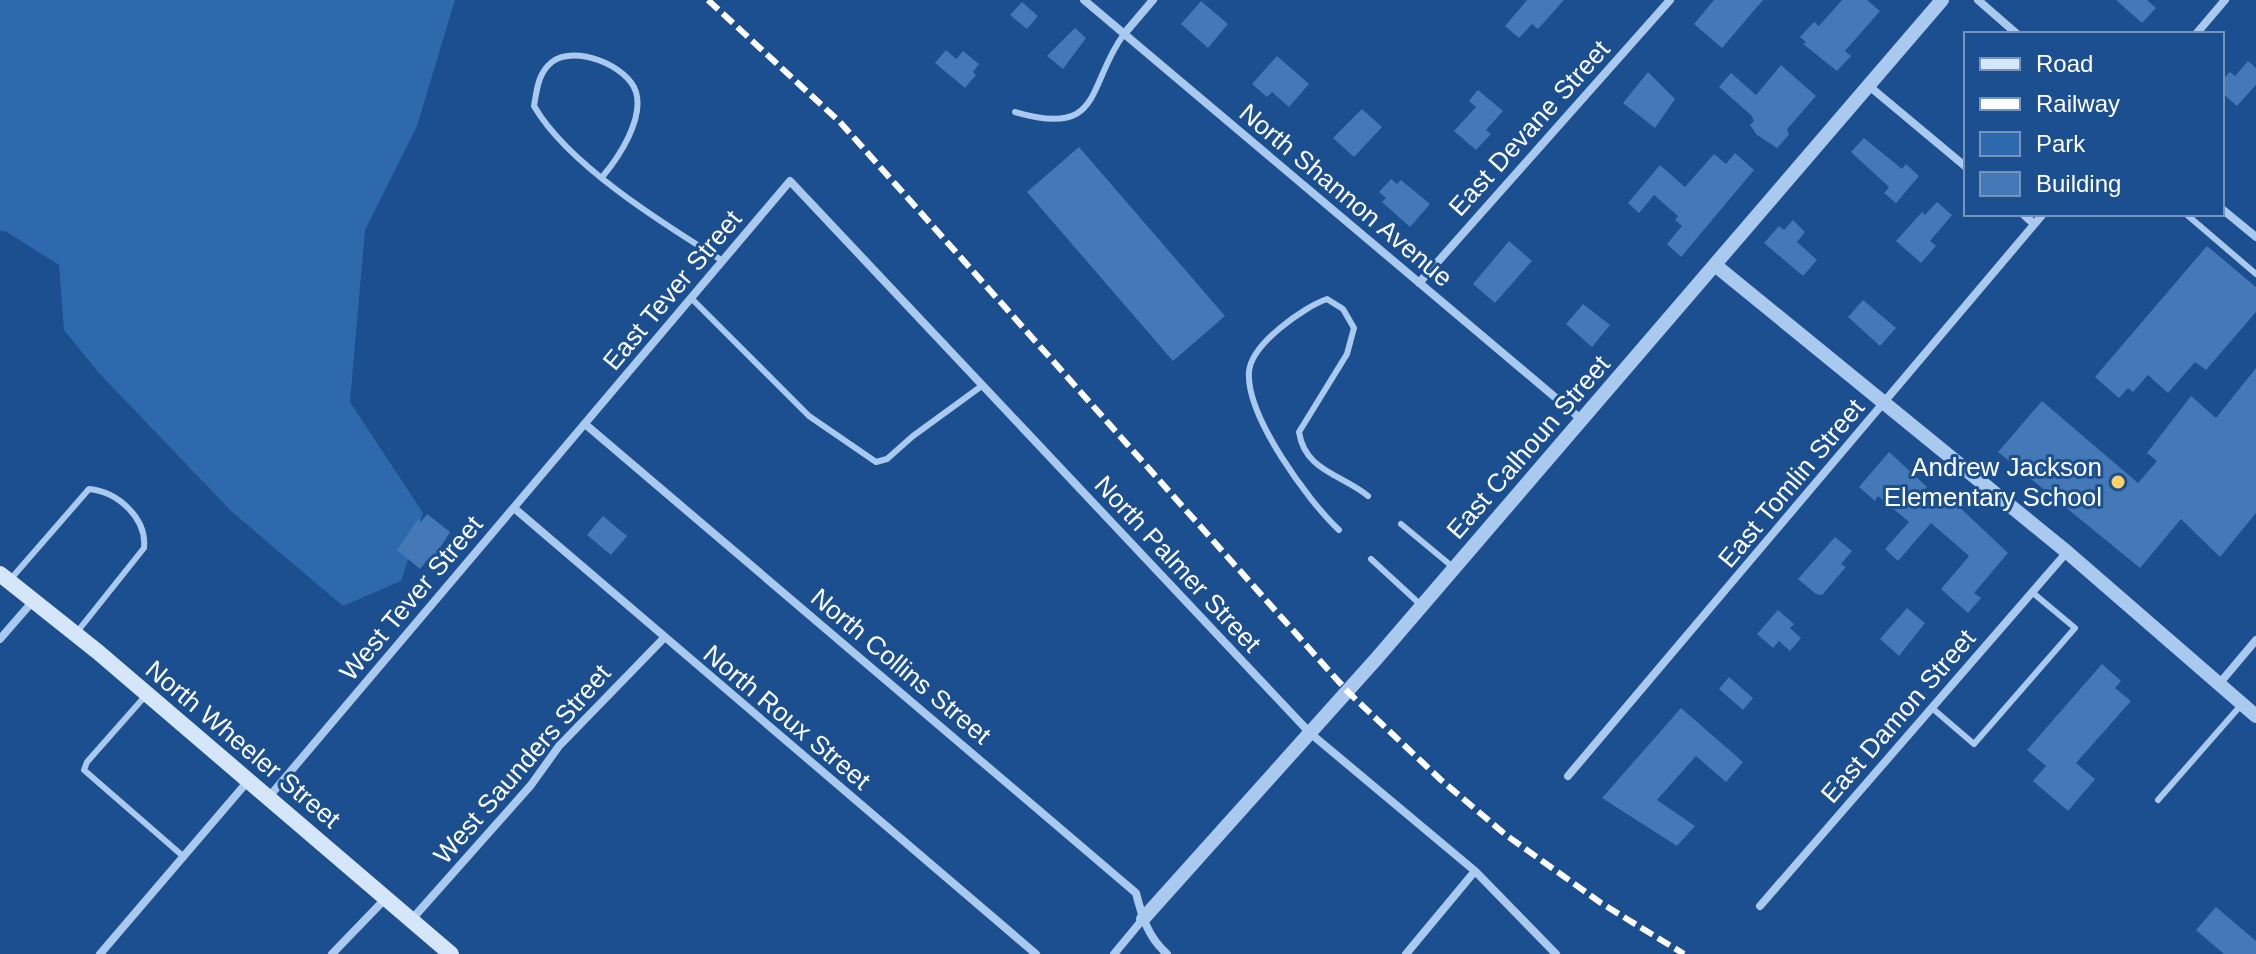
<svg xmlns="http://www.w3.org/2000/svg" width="2256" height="954" viewBox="0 0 2256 954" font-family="Arial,sans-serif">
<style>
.green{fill:#2e69ad}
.building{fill:#4478b7}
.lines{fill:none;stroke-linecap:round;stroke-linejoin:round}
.service{stroke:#a9c9ee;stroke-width:6}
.minor{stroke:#a9c9ee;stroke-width:8}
.tertiary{stroke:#a9c9ee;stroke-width:14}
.secondary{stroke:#d6e6fa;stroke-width:16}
.rail{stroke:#fff;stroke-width:6;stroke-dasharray:14 6;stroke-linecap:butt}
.poi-dot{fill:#ffd166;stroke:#1b4f8f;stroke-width:3}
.labels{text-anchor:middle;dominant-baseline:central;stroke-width:6;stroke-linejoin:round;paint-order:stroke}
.street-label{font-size:26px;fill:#fff;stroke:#1b4f8f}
.poi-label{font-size:26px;fill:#fff;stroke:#1b4f8f;text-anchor:end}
</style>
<rect width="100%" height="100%" fill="#1b4f8f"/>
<!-- green -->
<path class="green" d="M0 0H455L417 126 365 230 350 402 423 513 401 581 343 606 232 512 99 373 64 330 59 265 5 231H0Z"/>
<!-- building -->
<path class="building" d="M1527 0H1564L1538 29 1532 24 1519 38 1505 26Z
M1714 0H1763L1722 48 1694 24Z
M1842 0H1867L1880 11 1845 51 1851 56 1837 71 1803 44 1806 42 1800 37 1814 22 1819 26Z
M2116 0H2147L2156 8 2142 23Z
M1201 1 1228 24 1208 48 1181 24Z
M1022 2 1038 16 1027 29 1010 15Z
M1075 28 1086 38 1063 69 1047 56Z
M946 50 956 59 963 51 979 64 973 72 976 75 965 88 935 63Z
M1277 56 1309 84 1289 107 1272 92 1267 97 1252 84Z
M2248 61 2256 68V85L2237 106 2222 93V80L2230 72 2235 76Z
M1781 65 1816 96 1787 129 1789 135 1777 148 1757 135 1750 125 1754 121 1751 115 1719 87 1731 73 1756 95Z
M1648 72 1675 99 1655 128 1623 103Z
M1478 90 1503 111 1486 130 1491 134 1476 150 1454 131 1476 107 1469 101Z
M1362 109 1382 127 1354 157 1333 138Z
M1864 138 1902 169 1906 164 1919 176 1896 203 1884 193 1889 187 1851 152Z
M1079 147 1225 316 1173 361 1027 192Z
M1735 153 1754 170 1681 257 1667 244 1682 226 1675 220 1678 216 1654 195 1639 213 1628 203 1660 165 1685 187 1714 154 1726 164Z
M1391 179 1397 184 1401 180 1430 204 1410 227 1382 202 1386 198 1379 192Z
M1937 202 1952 215 1930 241 1936 246 1921 263 1896 241 1922 212 1925 215Z
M1793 220 1805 232 1797 242 1817 260 1803 276 1764 243 1779 226 1784 230Z
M1509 241 1532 261 1495 303 1473 284Z
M2207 246 2256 287V312L2206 370 2195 362 2168 393 2148 375 2133 392 2128 388 2119 398 2095 377Z
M1863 300 1896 328 1880 346 1848 317Z
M1583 304 1610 325 1592 347 1566 324Z
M2256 368V513L2220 557 2181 519 2140 568 1998 452 2042 401 2138 483 2157 461 2147 453 2191 396 2216 418Z
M1889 452 1927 487 1924 490 1947 509 1954 502 2008 553 1974 593 1981 598 1968 613 1941 589 1969 556 1931 523 1898 561 1885 549 1909 522 1878 496 1875 501 1859 487Z
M427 514 450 532 431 562 428 559 420 569 397 550 418 519 421 522Z
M603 516 627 536 611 555 587 535Z
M1835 537 1852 551 1841 564 1846 567 1822 595 1816 594 1798 579Z
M1907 608 1925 623 1899 656 1880 639Z
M1778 610 1794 624 1790 628 1801 638 1790 651 1779 641 1773 648 1757 634Z
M2102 664 2121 681 2115 688 2131 701 2076 763 2095 779 2068 811 2033 781 2046 766 2027 750Z
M1729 677 1753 698 1743 710 1719 689Z
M1681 708 1743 762 1726 782 1696 756 1657 800 1695 826 1677 846 1602 798Z
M2216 907 2256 941V954H2224L2196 930Z"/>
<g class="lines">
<!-- service -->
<path class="service" d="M1015 112C1104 138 1086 86 1124 34
M603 176C619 157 644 119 636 92 628 66 575 44 552 62 538 73 537 89 534 106 568 165 665 225 723 261
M2186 214 2256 274
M691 298 809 416 876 462 887 459 913 436 983 385
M1401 524 1454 568
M1339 530C1308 501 1246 416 1249 372 1251 344 1304 307 1327 299L1343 309 1354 328 1347 354 1299 432C1305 471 1341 474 1368 496
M1371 559 1422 606
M9 581 89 489C119 492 147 519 144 548L77 632
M147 694 87 762 84 770 184 857
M1932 708 1974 744 2075 628 2032 592
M2158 800 2242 704"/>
<!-- minor -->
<path class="minor" d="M1084 0 1582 420
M1978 0 2017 34
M1124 34 1153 0
M2196 34 2225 0
M1869 86 1966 167
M2222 209 2256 237
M2023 214 2034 224
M1419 283 1670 0
M585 424 1136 893C1142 917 1148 937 1167 954
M514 508 1036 954
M0 639 33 601
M2219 684 2256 640
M1568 776 2043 214
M268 798 790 181 1310 733 1475 871 1556 954
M1760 906 2067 552
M413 918 531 785 559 746 663 639
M100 954 248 781
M332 954 387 897
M1114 954 1143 919
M1406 954 1475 871"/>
<!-- tertiary -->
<path class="tertiary" d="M1715 265 2067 552 2256 716
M1143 919 1377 658 1942 0"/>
<!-- secondary -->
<path class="secondary" d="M0 574 98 652 451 954"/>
<!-- rail -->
<path class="rail" d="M708 0 840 122 1348 692 1441 780 1506 835 1601 903 1684 954"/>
</g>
<!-- markers -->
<circle class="poi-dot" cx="2118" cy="482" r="8"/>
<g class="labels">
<!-- street labels -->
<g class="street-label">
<text transform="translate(1529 128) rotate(-48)">East Devane Street</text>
<text transform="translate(1346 195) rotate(40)">North Shannon Avenue</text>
<text transform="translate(672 290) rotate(-50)">East Tever Street</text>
<text transform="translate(1528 447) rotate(-49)">East Calhoun Street</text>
<text transform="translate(1791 483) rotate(-50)">East Tomlin Street</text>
<text transform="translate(1178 564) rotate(47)">North Palmer Street</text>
<text transform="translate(411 598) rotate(-50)">West Tever Street</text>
<text transform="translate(901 666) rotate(40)">North Collins Street</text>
<text transform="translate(1898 716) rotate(-49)">East Damon Street</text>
<text transform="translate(787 717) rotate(40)">North Roux Street</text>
<text transform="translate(243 744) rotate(40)">North Wheeler Street</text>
<text transform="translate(522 764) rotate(-49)">West Saunders Street</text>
</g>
<!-- poi labels -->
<g class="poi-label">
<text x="2102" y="467">Andrew Jackson<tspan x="2102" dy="30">Elementary School</tspan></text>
</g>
</g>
<!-- legend -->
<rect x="1964" y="32" width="260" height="184" fill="#1b4f8f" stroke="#7695bc" stroke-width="2"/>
<rect x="1980" y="58" width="40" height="12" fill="#d6e6fa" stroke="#7695bc" stroke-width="2"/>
<text x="2036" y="72" font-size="24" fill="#ffffff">Road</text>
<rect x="1980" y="98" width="40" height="12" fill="#ffffff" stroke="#7695bc" stroke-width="2"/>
<text x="2036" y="112" font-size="24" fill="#ffffff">Railway</text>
<rect x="1980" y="132" width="40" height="24" fill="#2e69ad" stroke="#7695bc" stroke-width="2"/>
<text x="2036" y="152" font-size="24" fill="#ffffff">Park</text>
<rect x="1980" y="172" width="40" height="24" fill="#4478b7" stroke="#7695bc" stroke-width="2"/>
<text x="2036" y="192" font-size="24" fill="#ffffff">Building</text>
</svg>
